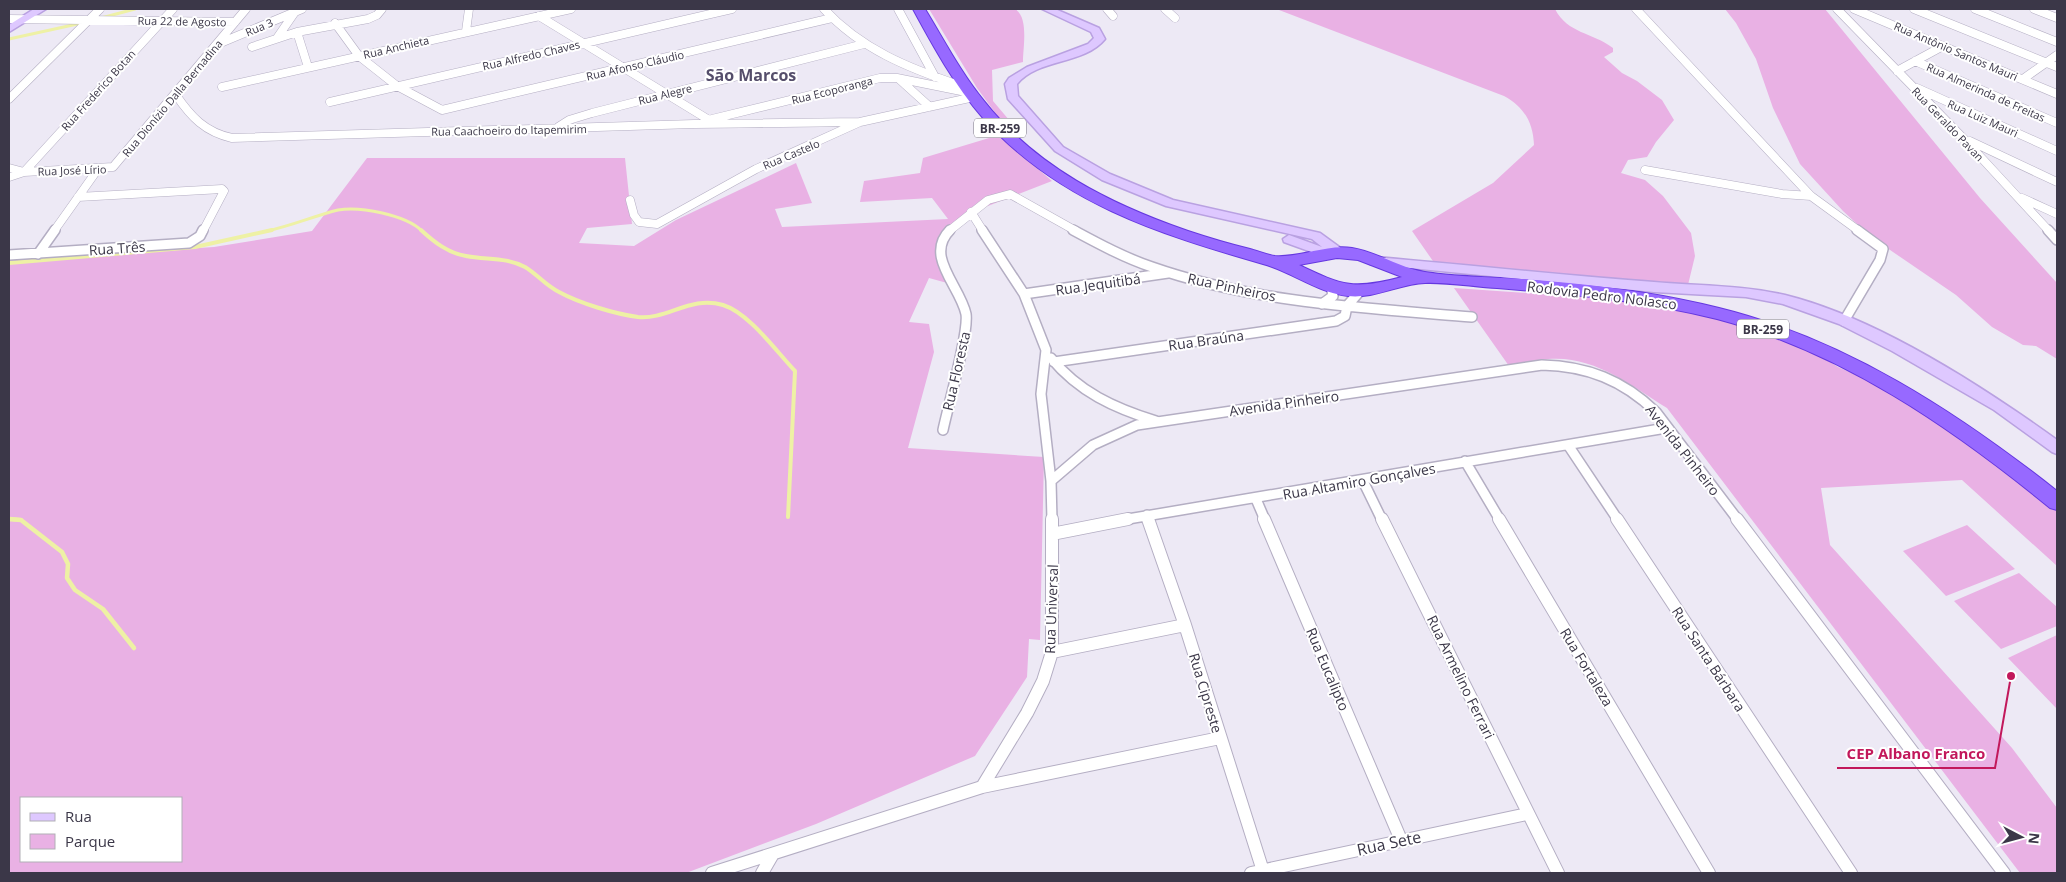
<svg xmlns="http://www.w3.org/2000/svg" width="2066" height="882" viewBox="0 0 2066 882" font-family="'Open Sans',sans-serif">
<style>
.green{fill:#e9b1e4;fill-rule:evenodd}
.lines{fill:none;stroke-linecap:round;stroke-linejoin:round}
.stream-far2{stroke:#eef1a5;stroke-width:3}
.stream-far1{stroke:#eef1a5;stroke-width:4}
.stream{stroke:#eef1a5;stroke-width:4.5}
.street-far2-casing{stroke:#b4aec3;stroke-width:9}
.street-far1-casing{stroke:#b4aec3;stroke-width:12}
.street-casing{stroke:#b4aec3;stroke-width:14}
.secondary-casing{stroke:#b9a1e1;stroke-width:3}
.highway-casing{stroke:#6538df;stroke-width:2}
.street-far2{stroke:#fff;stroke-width:8}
.street-far1{stroke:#fff;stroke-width:9}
.street{stroke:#fff;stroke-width:12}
.secondary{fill:#dec8ff;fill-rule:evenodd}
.highway{fill:#9769ff;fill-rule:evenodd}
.labels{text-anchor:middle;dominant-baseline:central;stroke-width:4;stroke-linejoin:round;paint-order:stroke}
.far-street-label{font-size:11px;fill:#3b3748;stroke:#fff}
.shield{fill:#fff;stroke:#76737f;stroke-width:1}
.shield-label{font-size:12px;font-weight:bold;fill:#3b3748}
.street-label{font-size:14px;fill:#3b3748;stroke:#fff}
.far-district-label{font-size:16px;font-weight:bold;fill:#554e6b;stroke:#fff}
.near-street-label{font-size:16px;fill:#3b3748;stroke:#fff}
.leader{fill:none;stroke:#c2185b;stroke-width:2}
.callout-dot{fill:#c2185b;stroke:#fff;stroke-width:2}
.callout-label{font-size:15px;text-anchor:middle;font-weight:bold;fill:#c2185b;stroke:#fff;stroke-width:4;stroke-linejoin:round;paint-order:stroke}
</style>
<rect width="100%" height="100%" fill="#ede9f5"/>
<!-- green -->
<path class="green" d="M929 9H1015C1029 17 1023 47 1023 62L992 70 993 101 1015 127 1007 129 977 88Z
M1271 9H1555C1568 34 1592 32 1613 48V52L1604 57 1622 73 1637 81 1662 100 1674 120 1656 142 1647 157 1628 160 1621 173 1645 180 1663 196 1691 233 1695 256 1687 289 1682 288 1667 294 1619 286 1435 270V264L1412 231 1493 183 1534 145C1533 122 1524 107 1504 96L1279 10H1270Z
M1725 9H1825L1980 198 2057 283V359L2036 346 2023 345 1992 327 1956 295 1871 237 1843 211 1800 164 1773 108 1756 59 1736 23Z
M999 135 1052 181 970 213 944 235 936 258 958 286 929 278 909 322 929 324 934 352 908 448 1044 457 1040 640 1029 639 1027 677 975 756 816 824 686 873H9V260L214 247 312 231 367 158H625L632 224 587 228 579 243 634 246 676 220 796 163 812 203 775 209 782 227 948 219 932 198 860 202 864 181 920 173 923 158ZM21 798H181V861H21Z
M1454 288 1613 299 1729 319 1823 357 1838 367 1881 386 1939 419 2032 489 2057 511V566L1962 480 1821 488 1830 545 2012 748 2057 808V873H2020L1667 408C1630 385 1594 355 1548 359 1535 361 1522 364 1509 366Z
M1967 525 2015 569 1946 596 1903 551Z
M2019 573 2057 607V626L2001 649 1954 601Z
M2057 635V709L2008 658Z"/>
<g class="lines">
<!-- stream-far2 -->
<path class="stream-far2" d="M101 18 135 9
M9 39 82 23
M267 231C291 226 314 216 338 210 360 206 406 215 422 231"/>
<!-- stream-far1 -->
<path class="stream-far1" d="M421 230C434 242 448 253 466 256 487 260 506 257 525 267 537 274 546 286 559 292 579 303 615 314 638 317 667 320 691 295 723 305 749 313 776 351 795 371L788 517
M9 263 195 247 272 230
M9 519 21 520"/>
<!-- stream -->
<path class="stream" d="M9 519 21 520 62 552 68 564 67 578 75 590 103 609 134 648"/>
<defs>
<path id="street-far2" d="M824 9C861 49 908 68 959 85
M898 9 935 77
M1107 9 1113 16
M1165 9 1175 18
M1636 9 1811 196 1859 231
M1837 9 1964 139 2049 231
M1854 9 2057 94
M1914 9 2057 67
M1975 9 2057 42
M2034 9 2057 18
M539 16 709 120
M9 19 235 22
M335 23 359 56 397 86 442 110 832 18
M466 31 469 9
M297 32 308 67
M277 38 295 12
M218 44 302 9
M252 47 297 32 368 19 377 15 382 9
M1915 61 2057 123
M1897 71 1943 46
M899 79 930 107
M2023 79 2057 55
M222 87 571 9
M1917 88 2057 151
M176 95C191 117 205 132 232 138L694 124 860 122
M9 99 100 9
M330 102 732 9
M712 119 880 78H897L971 93
M558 127 569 120 592 113 864 44
M1970 141 2057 182
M9 168 24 172 113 167 246 9
M1645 170 1782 194 1811 196
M9 177 24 172 173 9
M78 197 222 189 224 191 203 231
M2022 198 2057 214
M630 200 634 215 639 222 657 224 756 169 860 122 974 97
M971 212 983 231
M54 231 98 169
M949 231 988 200 1010 194 1076 231"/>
<path id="street-far1" d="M982 230 1024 294 1046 350 1041 394 1051 481 1052 520
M1073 230C1099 244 1125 258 1152 267 1255 303 1365 308 1472 317
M2048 230 2057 240
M38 254 55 230
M9 255 189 243 200 236 203 230
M1024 294 1168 273
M1322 304 1333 296 1331 286
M1844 321 1880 260 1883 249 1857 230
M1051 358C1079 392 1114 408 1156 421
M1054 362 1336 321 1345 316 1347 306 1360 291
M943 430C948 406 969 333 966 314 960 286 924 256 950 230
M1568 445 1618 520
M1465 461 1500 520
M1051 481 1093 445 1137 425 1542 365C1587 366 1623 380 1656 412L1738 520
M1363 481 1382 520
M1256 499 1265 520
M1147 515 1149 520
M1122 520 1666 428"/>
<path id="street" d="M1148 519 1185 625 1263 871
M1264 519 1401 840
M1382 519 1558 873
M1499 519 1709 873
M1617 519 1851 873
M1737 519 2004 873
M1052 534 1128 519
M1052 652 1185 625
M982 787 1027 713 1043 681 1052 652V519
M712 873 982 787 1220 738
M762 873 773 854
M1251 873 1527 814"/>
<path id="secondary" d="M34 9H46L9 32V25Z
M1042 9H1055L1099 28 1105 39C1084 65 1038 58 1017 84L1018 96 1063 147 1110 174 1173 200 1320 233 1342 249 1343 252 1342 255 1328 258 1284 242 1283 239 1289 235 1322 247 1312 239 1166 206 1102 180 1055 151 1008 99 1005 84 1009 78 1027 67 1088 44 1094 38 1091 32Z
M1375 257C1468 265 1561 275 1654 282 1698 286 1742 285 1785 295 1875 317 1982 386 2057 440V454L2052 452 1994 410 1892 351 1839 324 1783 304 1746 297 1654 292 1370 264 1369 261 1370 258Z"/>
<path id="highway" d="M913 9H925C944 40 961 73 984 101 1036 167 1110 204 1188 231 1209 238 1229 244 1250 249 1258 251 1267 255 1275 256 1300 258 1326 244 1352 248 1377 252 1400 268 1425 272 1465 278 1507 277 1547 281 1605 286 1663 294 1719 308 1845 339 1957 412 2057 491V510L2050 508C1951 427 1842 352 1717 319 1645 301 1571 294 1497 288 1474 287 1448 282 1425 283 1399 284 1375 299 1348 296 1318 293 1292 272 1263 264 1159 234 1057 202 983 118 955 86 933 46 913 9ZM1337 258 1358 260 1402 277C1354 290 1343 286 1299 265Z"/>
</defs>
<!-- street-far2 casing -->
<use href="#street-far2" class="street-far2-casing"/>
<!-- street-far1 casing -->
<use href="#street-far1" class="street-far1-casing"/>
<!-- street casing -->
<use href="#street" class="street-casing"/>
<!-- secondary casing -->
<use href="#secondary" class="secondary-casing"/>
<!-- highway casing -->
<use href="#highway" class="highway-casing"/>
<!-- street-far2 -->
<use href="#street-far2" class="street-far2"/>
<!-- street-far1 -->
<use href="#street-far1" class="street-far1"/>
<!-- street -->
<use href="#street" class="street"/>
<!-- secondary -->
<use href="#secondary" class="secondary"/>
<!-- highway -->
<use href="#highway" class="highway"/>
</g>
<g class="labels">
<!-- far-street labels -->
<g class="far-street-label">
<text transform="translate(182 21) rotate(1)">Rua 22 de Agosto</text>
<text transform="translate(259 27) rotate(-23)">Rua 3</text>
<text transform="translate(396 47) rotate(-13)">Rua Anchieta</text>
<text transform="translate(1956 51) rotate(23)">Rua Antônio Santos Mauri</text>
<text transform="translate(531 55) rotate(-13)">Rua Alfredo Chaves</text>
<text transform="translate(635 65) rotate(-13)">Rua Afonso Cláudio</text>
<text transform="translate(98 90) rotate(-48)">Rua Frederico Botan</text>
<text transform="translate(832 90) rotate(-14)">Rua Ecoporanga</text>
<text transform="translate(1986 92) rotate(24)">Rua Almerinda de Freitas</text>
<text transform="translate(665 94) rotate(-14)">Rua Alegre</text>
<text transform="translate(172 98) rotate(-50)">Rua Dionízio Dalla Bernadina</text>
<text transform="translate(1983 118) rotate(24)">Rua Luiz Mauri</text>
<text transform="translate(1948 124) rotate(46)">Rua Geraldo Pavan</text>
<text transform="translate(509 130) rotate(-1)">Rua Caachoeiro do Itapemirim</text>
<text transform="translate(791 154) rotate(-23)">Rua Castelo</text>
<text transform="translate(72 170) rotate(-2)">Rua José Lírio</text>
</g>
<!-- shield labels -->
<g class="shield">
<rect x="974" y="118.5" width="52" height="19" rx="4"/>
<rect x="1737" y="319.5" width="52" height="19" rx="4"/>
</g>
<g class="shield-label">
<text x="1000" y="128">BR-259</text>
<text x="1763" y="329">BR-259</text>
</g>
<!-- street labels -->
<g class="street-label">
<text transform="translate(117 248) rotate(-4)">Rua Três</text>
<text transform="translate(1098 284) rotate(-8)">Rua Jequitibá</text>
<text transform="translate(1232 287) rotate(12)">Rua Pinheiros</text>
<text transform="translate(1602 295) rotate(7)">Rodovia Pedro Nolasco</text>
<text transform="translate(1206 340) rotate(-8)">Rua Braúna</text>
<text transform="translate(956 371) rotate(-77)">Rua Floresta</text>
<text transform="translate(1284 403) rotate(-8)">Avenida Pinheiro</text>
<text transform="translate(1683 450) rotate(52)">Avenida Pinheiro</text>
<text transform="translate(1359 481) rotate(-10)">Rua Altamiro Gonçalves</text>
<text transform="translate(1051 609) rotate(-88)">Rua Universal</text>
<text transform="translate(1709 659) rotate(57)">Rua Santa Bárbara</text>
<text transform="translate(1587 667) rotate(59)">Rua Fortaleza</text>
<text transform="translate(1328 669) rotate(67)">Rua Eucalipto</text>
<text transform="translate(1461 677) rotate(64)">Rua Armelino Ferrari</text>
<text transform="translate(1206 693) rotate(73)">Rua Cipreste</text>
</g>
<!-- far-district labels -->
<g class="far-district-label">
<text x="751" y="75">São Marcos</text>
</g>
<!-- near-street labels -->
<g class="near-street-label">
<text transform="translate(1389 843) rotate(-12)">Rua Sete</text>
</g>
</g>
<!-- callouts -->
<path class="leader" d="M2011 676L1995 768H1837"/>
<circle class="callout-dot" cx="2011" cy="676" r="5"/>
<g class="callout-label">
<text x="1916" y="759">CEP Albano Franco</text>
</g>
<!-- border -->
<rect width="2066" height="882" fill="none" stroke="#3b3748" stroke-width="20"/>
<!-- legend -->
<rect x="20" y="797" width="162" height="65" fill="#ffffff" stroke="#b1afb6"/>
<rect x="30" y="813" width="25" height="8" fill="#dec8ff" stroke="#b1afb6"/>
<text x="65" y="822" font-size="15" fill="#3b3748">Rua</text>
<rect x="30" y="834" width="25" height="15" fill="#e9b1e4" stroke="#b1afb6"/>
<text x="65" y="847" font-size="15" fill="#3b3748">Parque</text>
<!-- north arrow -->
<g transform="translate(2021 837) rotate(96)" stroke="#ffffff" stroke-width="4" paint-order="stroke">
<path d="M0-4L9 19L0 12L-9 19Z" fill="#3b3748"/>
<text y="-8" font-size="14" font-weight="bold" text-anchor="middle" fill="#3b3748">N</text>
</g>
</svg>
